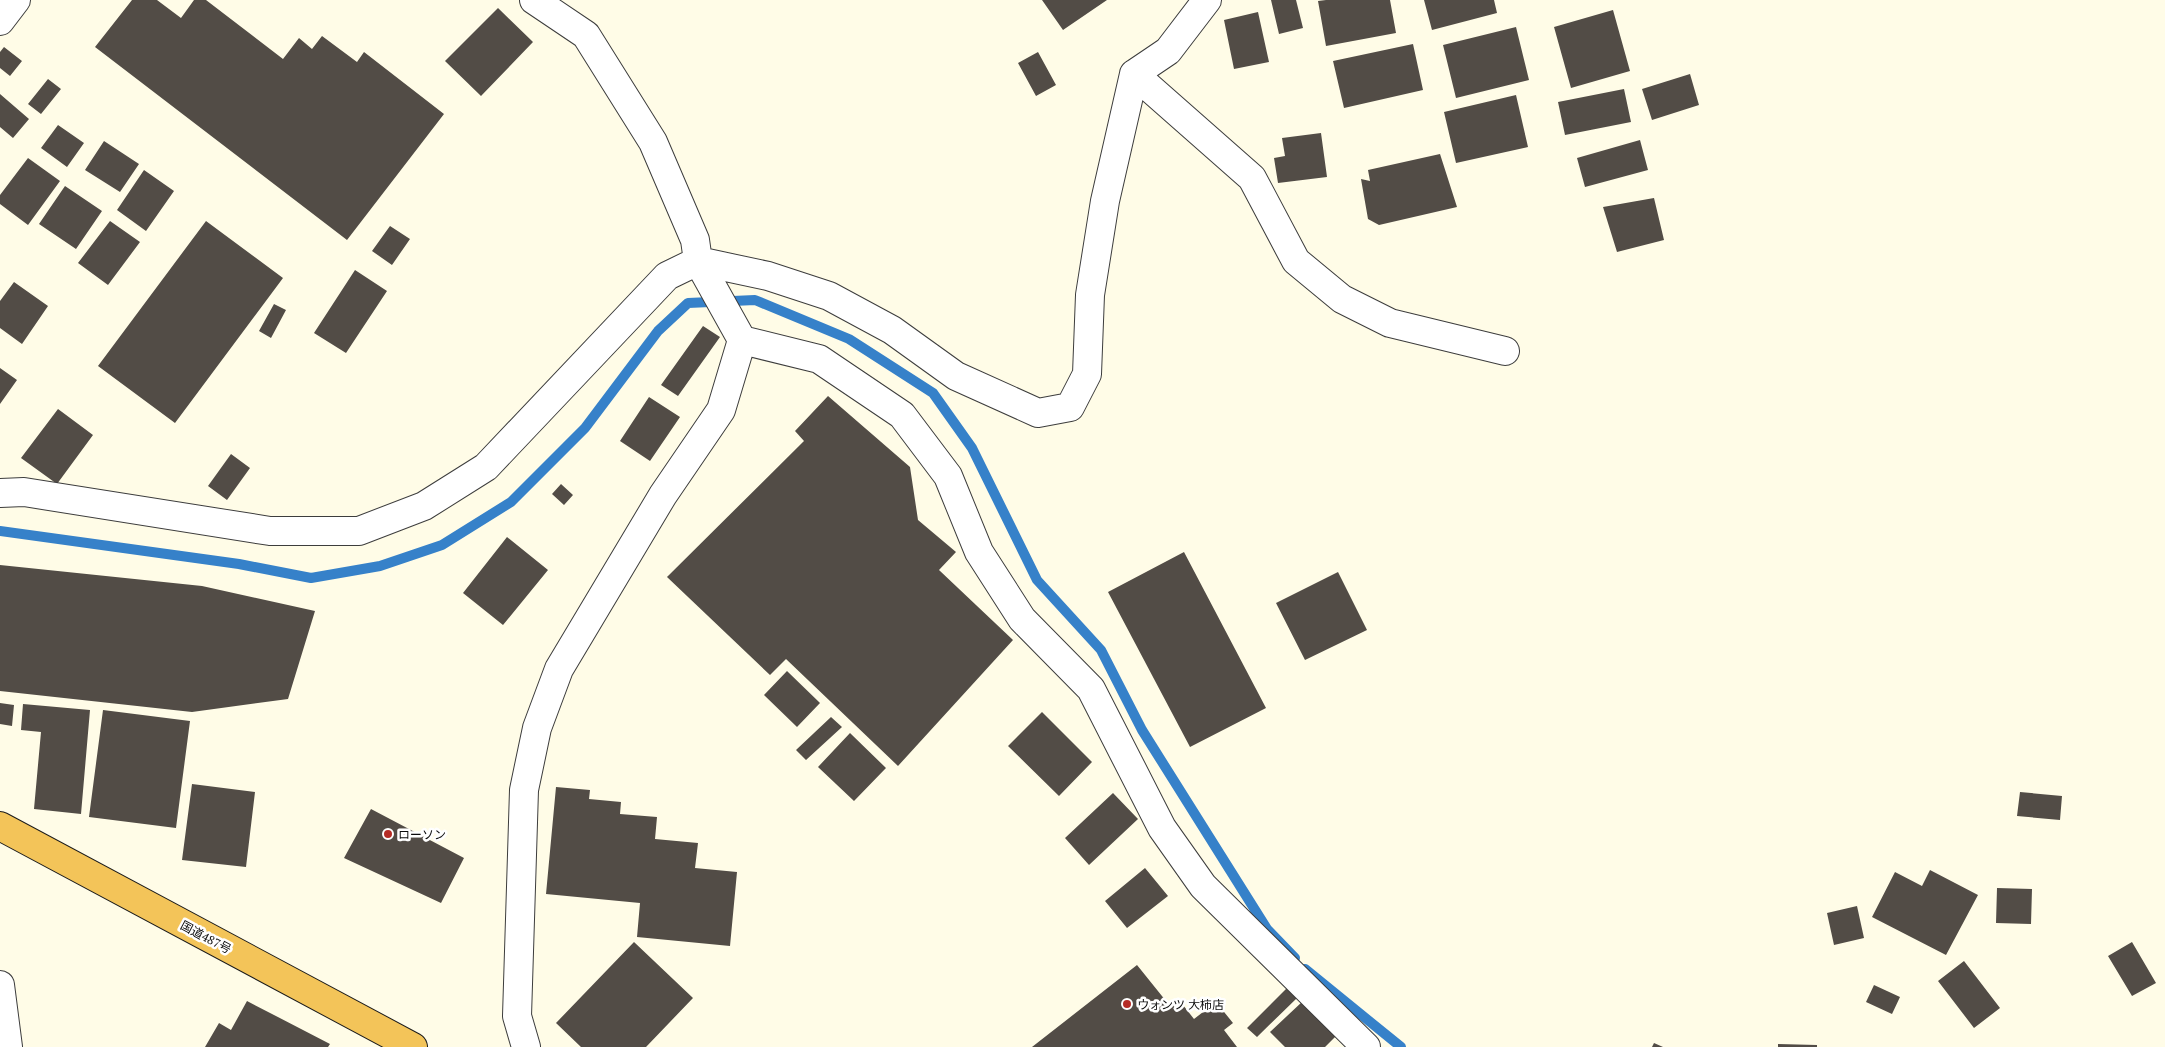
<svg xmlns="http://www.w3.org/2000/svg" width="2165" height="1047" viewBox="0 0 2165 1047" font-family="'PT Serif','Noto Sans JP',serif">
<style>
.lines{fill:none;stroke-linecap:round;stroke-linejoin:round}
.stream{stroke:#3681c9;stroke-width:10}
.building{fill:#524c46}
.minor-casing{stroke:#3d3d3d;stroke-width:30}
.trunk-casing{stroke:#1b1b1b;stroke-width:30}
.minor{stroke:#fff;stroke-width:28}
.trunk{stroke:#f3c459;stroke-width:28}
.poi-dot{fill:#b52c26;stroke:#fff;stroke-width:2}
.labels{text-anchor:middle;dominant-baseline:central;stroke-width:5;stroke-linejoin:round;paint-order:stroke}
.poi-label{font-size:12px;fill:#0a0a0a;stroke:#fff;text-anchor:start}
.street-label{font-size:12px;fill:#0a0a0a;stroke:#fff}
</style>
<rect width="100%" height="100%" fill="#fffce7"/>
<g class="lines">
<!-- stream -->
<path class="stream" d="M0 531 239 564 311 578 380 566 442 545 511 502 585 428 658 331 688 303 755 300 849 339 933 393 972 448 1037 580 1101 650 1142 730 1267 929 1295 958
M1305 969 1401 1047"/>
</g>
<!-- building -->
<path class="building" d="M132 0H157L181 18 194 0H206L283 59 299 38 312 49 322 36 357 62 364 52 444 114 347 240 95 47Z
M1042 0H1107L1063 30Z
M1271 0H1296L1303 28 1279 34Z
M1326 0H1390L1396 33 1326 46 1318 1Z
M1424 0H1494L1497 13 1432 30Z
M498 8 533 42 481 96 445 61Z
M1613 10 1630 71 1571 88 1554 27Z
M1258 12 1269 62 1234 69 1224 20Z
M1516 27 1529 80 1456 98 1443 45Z
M1413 44 1423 90 1344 108 1333 61Z
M4 47 22 61 10 76 0 68V52Z
M1038 52 1056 85 1036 96 1018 63Z
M1690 74 1699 105 1652 120 1642 89Z
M48 79 61 89 41 114 28 104Z
M1624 89 1631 122 1565 135 1558 102Z
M0 94 29 119 13 138 0 127Z
M1516 95 1528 147 1456 163 1444 112Z
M58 125 84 143 67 167 41 148Z
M1321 133 1327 177 1278 183 1274 158 1285 156 1282 138Z
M1640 140 1648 170 1585 187 1577 158Z
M104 141 139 164 120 192 85 170Z
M1440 154 1457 207 1379 225 1368 219 1361 179 1370 181 1368 170Z
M28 158 60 181 28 225 0 204V195Z
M144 170 174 191 146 231 117 210Z
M65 186 102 211 76 249 39 224Z
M1654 198 1664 240 1617 252 1603 207Z
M110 221 140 242 108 285 78 263Z
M206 221 283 278 175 423 98 366Z
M390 226 410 239 392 265 372 251Z
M355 270 387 291 346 353 314 333Z
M14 282 48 306 22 344 0 328V301Z
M274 304 286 310 271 338 259 331Z
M703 326 720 337 678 396 661 385Z
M0 368 17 380 0 404Z
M828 396 910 467 918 520 956 552 939 570 1013 640 898 766 786 659 770 675 667 577 804 441 795 431Z
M649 397 680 417 650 461 620 441Z
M58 409 93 435 57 484 21 458Z
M231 454 250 468 227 500 208 486Z
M561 484 573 495 564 505 552 494Z
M507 537 548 570 503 625 463 593Z
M1184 552 1266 708 1190 747 1108 592Z
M0 565 202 586 315 611 288 699 192 712 0 691Z
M1338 572 1367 630 1305 660 1276 603Z
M787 671 820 703 797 727 764 695Z
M0 703 14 705 12 726 0 724Z
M23 704 90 710 81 814 34 809 41 732 21 730Z
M103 710 190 721 176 828 89 817Z
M1042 712 1092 762 1059 796 1008 746Z
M831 717 842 727 806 760 796 750Z
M850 733 886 768 854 801 818 767Z
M192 784 255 792 246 867 182 860Z
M556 787 590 790 589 799 621 802 620 814 657 817 655 839 698 843 695 868 737 872 730 946 637 937 640 903 546 894Z
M2020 792 2062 796 2060 820 2017 816Z
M1113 793 1138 819 1089 865 1065 838Z
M371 809 464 858 441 903 344 858Z
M1145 868 1168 896 1127 928 1105 901Z
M1930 870 1978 895 1946 955 1872 917 1895 872 1922 886Z
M1997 888 2032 889 2031 924 1996 923Z
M1857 906 1864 938 1834 945 1827 913Z
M634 942 693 998 646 1047H581L556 1023Z
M2132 942 2156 983 2132 996 2108 956Z
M1964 961 2000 1008 1974 1028 1938 981Z
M1137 965 1170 1006 1179 1000 1194 1019 1216 1002 1233 1023 1224 1030 1237 1047H1032Z
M1874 985 1900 997 1892 1014 1866 1002Z
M1287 988 1297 998 1257 1037 1247 1028Z
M247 1001 330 1044 328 1047H205L219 1023 231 1030Z
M1303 1001 1337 1035 1325 1047H1285L1270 1032Z
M1654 1043 1663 1047H1652Z
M1778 1044 1817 1045V1047H1778Z"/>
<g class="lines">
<defs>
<path id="minor" d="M0 21 16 0
M1134 74 1252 178 1296 261 1342 299 1390 323 1505 351
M742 340 819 359 902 415 948 476 979 552 1022 619 1091 689 1162 828 1203 886 1366 1047
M0 493 24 492 270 531H359L424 506 486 467 667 276 698 261 768 276 829 296 892 330 956 376 1038 413 1070 407 1087 374 1090 295 1105 201 1134 74 1168 51 1207 0
M0 985 8 1047
M526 1047 517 1016 524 790 537 728 559 669 663 495 721 410 742 340 698 261 695 240 653 142 586 35 534 0"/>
<path id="trunk" d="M0 826 413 1047"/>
</defs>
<!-- minor casing -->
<use href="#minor" class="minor-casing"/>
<!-- trunk casing -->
<use href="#trunk" class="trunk-casing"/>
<!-- minor -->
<use href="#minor" class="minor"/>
<!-- trunk -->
<use href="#trunk" class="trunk"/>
</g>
<!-- markers -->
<g class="poi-dot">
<circle cx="388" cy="834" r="5"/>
<circle cx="1127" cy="1004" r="5"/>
</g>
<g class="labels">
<!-- poi labels -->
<g class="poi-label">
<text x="398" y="834">ローソン</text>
<text x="1137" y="1004">ウォンツ 大柿店</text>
</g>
<!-- street labels -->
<g class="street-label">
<text transform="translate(206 937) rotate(28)">国道487号</text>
</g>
</g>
</svg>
